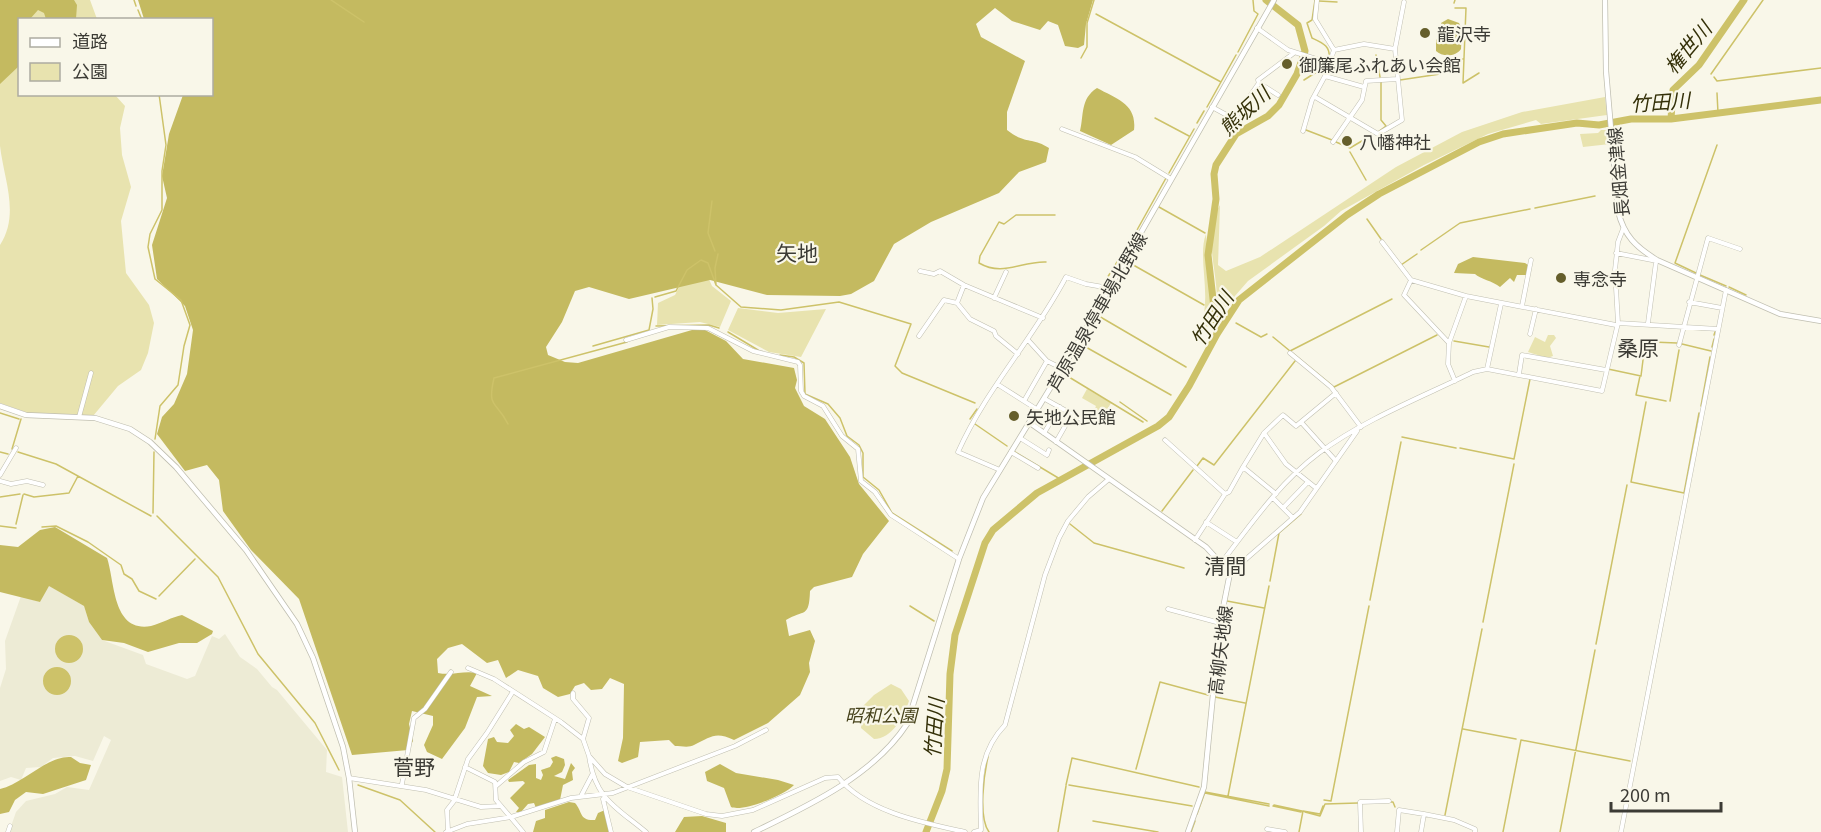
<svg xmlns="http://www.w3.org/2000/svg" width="1821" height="832" viewBox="0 0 1821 832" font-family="Georgia,'Noto Sans JP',serif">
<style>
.built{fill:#edebd5}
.green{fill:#e8e3af}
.forest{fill:#c4ba60}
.water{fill:#cdc269}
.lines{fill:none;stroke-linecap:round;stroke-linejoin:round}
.stream{stroke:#cdc269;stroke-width:1.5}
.river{stroke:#cdc269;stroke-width:7}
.minor-casing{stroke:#c0bfb1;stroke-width:5}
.major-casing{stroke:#c0bfb1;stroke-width:6}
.minor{stroke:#fff;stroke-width:4}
.major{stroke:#fff;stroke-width:4.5}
.poi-dot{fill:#655e2b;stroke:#f9f7e9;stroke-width:2}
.labels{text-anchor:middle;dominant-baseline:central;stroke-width:4.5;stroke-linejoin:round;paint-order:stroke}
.poi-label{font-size:18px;fill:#3c3b35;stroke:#f9f7e9;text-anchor:start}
.street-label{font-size:18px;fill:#3c3b35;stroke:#f9f7e9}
.park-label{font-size:18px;font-style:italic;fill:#46421b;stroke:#f9f7e9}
.water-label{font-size:20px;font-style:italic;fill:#343008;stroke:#f9f7e9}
.quarter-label{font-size:21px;fill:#3c3b35;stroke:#f9f7e9}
</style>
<rect width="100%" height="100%" fill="#f9f7e9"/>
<!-- built -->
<path class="built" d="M48 585 84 606 89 622 102 640 143 655 146 664 187 679 195 676 212 636 219 639 225 634 240 657 257 669 272 687 277 690 327 750 326 772 342 777 348 832H9L16 812 26 801 55 794 67 787 89 790 111 740 104 736 93 761 75 756 53 758 41 767 26 768 21 780 11 777 0 781V688L6 669 5 641 21 596 40 602Z"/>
<!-- green -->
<path class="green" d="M34 0H90L97 19 20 20V94L115 95 125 106 120 128 122 155 131 187 121 221 126 273 149 305 154 323 148 353 141 370 118 386 93 416 28 413 0 403V245C20 214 4 180 0 146 0 111 0 73 0 38Z
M1605 97 1607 115 1541 124 1536 120 1488 134 1424 165 1341 211 1324 226 1248 281 1221 312 1216 309C1221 276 1200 236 1220 205L1218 265 1226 271 1260 257 1396 167 1462 132 1522 112Z
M1601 130H1609L1610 144 1583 147 1580 134 1598 133Z
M1206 234 1213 318 1206 329 1201 325C1212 295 1197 257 1206 234Z
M708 277 712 286 731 301 720 327 700 322 657 325 658 303 675 295 681 283Z
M738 308 778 313 826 309 801 357 769 352 728 330Z
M1548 335H1554L1556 338 1550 346 1553 356 1547 358 1528 352 1535 337 1545 342Z
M1087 389 1111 403 1098 425 1089 420 1096 406 1082 398Z
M891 684 901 689 909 701C904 716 892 739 874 739L861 728 863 706 874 695Z"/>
<!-- forest -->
<path class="forest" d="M0 0H74L77 5 76 19H46L44 13 38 10 30 19 20 20 19 66 0 84Z
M138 0H1093L1086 24 1084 45 1078 48 1065 46 1058 25 1048 21 1040 30 1012 21 995 8 976 24 981 37 1025 61 1007 112V130C1026 145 1032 137 1049 148L1046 162 1019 172 999 193 931 222 894 244 874 281 851 294 840 296 767 295 710 280 629 299 589 287 575 291 562 322 546 347 548 355 565 362 578 363 692 330H705L726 341 743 359 794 368 797 380 795 388 804 406 825 419 850 457 859 484 889 521 863 554 852 577 814 587 810 591C809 619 804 609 786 620L789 636 810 630 815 641 809 663 810 672 800 695 768 723 734 740C715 731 711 737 694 745 689 748 681 746 675 746L669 740 640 742 638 757 622 763 618 761 623 738 624 684 610 678 602 689 591 690 584 683 575 686 570 694 558 697 543 688 538 676 518 670 506 678 498 660 487 663 462 644 448 648 437 659 438 673C452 676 464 670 477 673L470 686 492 696 477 697 465 728 442 759 427 752 424 745 433 725V716L412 711 409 724 413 741 408 750 352 755 299 599 251 550 223 511 219 480 207 465 185 471 157 434 162 417 174 404 187 374 193 330 185 306 157 279 152 245 167 198 162 176 169 134 183 95 212 94V20L144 19Z
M1448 19 1459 23 1462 29 1461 49C1456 57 1442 57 1436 51V40L1443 33 1441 23Z
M1097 88C1117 99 1137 104 1134 130L1111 145 1080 131C1084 115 1080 99 1097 88Z
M1473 257 1525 263 1528 265 1527 275H1517L1514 282 1510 278 1500 287C1493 281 1480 279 1475 274L1454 273 1458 264Z
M55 527 107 558C115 581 112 633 151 626 162 623 172 617 182 615L213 631 212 634 197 643H179L148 652 124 643 102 640 89 622 84 606 49 586 40 602 0 592V545L18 547 40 530Z
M516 724 524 729 529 727 545 737 532 754 519 763 514 762 509 772 501 775 488 773 483 766 488 739 494 737 497 742 508 743 514 736 510 730Z
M556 756 564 759 565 765 562 772 554 776 565 779 571 763 575 768 572 772 573 780 563 785 560 800 536 808 534 803 528 804 521 812H516L519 808 510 798 525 783 523 781 509 782 508 780 529 765 536 764V778L541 780 543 775 541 770 550 767 553 762 551 758Z
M71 757 80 763 91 765 86 780 43 794 26 792 15 800 9 812 0 814V789C23 784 48 755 71 757Z
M720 764 736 773 778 780 794 785C785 795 744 812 731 807L724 788 707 781 705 772Z
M569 802 575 803C583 812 579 821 595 820L598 813 605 810 610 832H533L536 821 545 818V810Z
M702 816 726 823V832H675L684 817Z"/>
<!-- water -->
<path class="water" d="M55 649a14 14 0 1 1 28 0a14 14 0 1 1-28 0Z
M43 681a14 14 0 1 1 28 0a14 14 0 1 1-28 0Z"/>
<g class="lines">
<!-- stream -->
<path class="stream" d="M134 0 136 6
M331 0 364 22
M1315 0 1312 20 1307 23 1312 38C1323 43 1331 46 1329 60
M1319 1 1337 2
M1454 3 1455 0
M1455 8H1466L1463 83 1479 73
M138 10 142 20
M1096 14 1221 82
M1238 52 1258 14 1254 11 1253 0
M1376 55 1380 77
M1081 58 1087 47V23L1094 0
M1711 74 1763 0
M1714 77 1717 81 1821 68
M1304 80 1326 66
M1400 80 1440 74 1438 62 1463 59
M1717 93 1718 113
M1207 107 1236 55
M1155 118 1189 136
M1197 123 1204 111
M1306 130 1332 140
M1378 132 1386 126 1381 120V82
M1336 142 1350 148 1372 135
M1350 152 1366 180
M1169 173 1194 129
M712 201 708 233 715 251
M1159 207 1205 233
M1535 208 1595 196
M1367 219 1381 239
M1137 230 1166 178
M1421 250 1460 223 1530 209
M718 254 715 268 716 285 741 307 781 310 839 302 911 324 895 366 902 373 975 403
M1046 262C1021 261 1003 277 979 263L980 256 999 222 1004 224 1016 215H1055
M1128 262 1204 305
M1401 265 1417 254
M1696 273 1675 263 1717 145
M1700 275 1726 286
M1104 283 1135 233
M1729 287 1746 295
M655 297 676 291 687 270 701 260 708 263 716 285
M1097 315 1186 367
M1236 323 1261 337 1267 334
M656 326 709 325 719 328
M728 332 758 350
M1714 335 1715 332
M1273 337 1290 351 1392 299
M1454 341 1489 347
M1682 344 1711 351
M593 346 649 330 653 309 652 298
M1084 346 1171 395
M1712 347 1714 339
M1290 351 1334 387 1437 335
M780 355 794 357 804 363 805 394 828 404 840 418 847 436 859 445 863 453V477L879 490 892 513 952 551
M1608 369 1641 376 1643 360 1652 342 1677 343
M1064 374 1143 422
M1640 376 1636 395 1666 401
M1670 401 1679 350
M1120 402 1147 421
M1646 402 1631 482 1684 493 1699 413
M1701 406 1710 357
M0 413 19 419
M970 419 977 409
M508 424C496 400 487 409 494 378L627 342
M975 424 1007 446
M1402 437 1456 448
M155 439 160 406 178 385 184 346 190 325 181 300 155 279 148 247 150 234 162 210V171L166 145 159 94
M1460 448 1514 459 1530 379
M12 449 21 419
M0 452 8 454
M18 452 56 464 151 516
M1015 452 1060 479
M1197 466 1203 458 1214 465 1295 361
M24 494 34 497 69 493 78 476
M0 497 20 494
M1162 511 1193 470
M153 513 154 452
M157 516 218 577 258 654 315 723 339 770
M16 524 23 495
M1070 524 1094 543 1184 568
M0 526 16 528
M42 527 56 526 88 542 121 565 124 574 132 579 139 591 156 599
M1270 581 1279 533 1301 514
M159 596 195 559
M1370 600 1401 442
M1227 601 1264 608
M910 606 934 621
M1483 622 1514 464
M1596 644 1627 485
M1215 697 1245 703
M1463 729 1516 739
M988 757C984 774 978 817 989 832
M1136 769 1160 682 1208 695
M358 785 400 800 435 832
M1066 785 1072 758 1199 787
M1069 785 1192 806
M1205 793 1269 806
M1228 796 1269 586
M1324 800 1331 801 1369 606
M1390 802H1393L1395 807
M1274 805 1302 811
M1273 806 1301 812
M1305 812 1320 816 1325 804 1358 803
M1197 814 1205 792 1269 804
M1445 815 1482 629
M1093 821 1158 832
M1058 832 1066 786
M1191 832 1195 821
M1299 832 1303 811 1320 814 1323 806
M1503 832 1521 740 1630 761
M1560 832 1595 650"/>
<!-- river -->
<path class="river" d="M1671 119 1673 90 1699 65 1744 0
M1217 334 1208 255 1216 199 1214 174 1216 165 1236 134 1268 116 1279 105 1297 74 1305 51 1298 25 1266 0
M926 832 942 791 947 769 950 674 955 635 985 543 993 530 1037 493 1158 426 1169 417 1189 386 1217 334 1239 300 1347 215 1379 194 1479 142 1503 134 1577 123 1599 125 1631 119H1671L1821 100"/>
<defs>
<path id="minor" d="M1257 28 1288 50 1329 63
M1334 50 1364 44 1395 49
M1325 76 1364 87
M1259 83 1258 80 1294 53
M1315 97 1378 134 1402 120 1395 49 1404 2
M1212 107 1234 119 1259 83 1278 95
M1062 129 1135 157 1171 179
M1303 131 1312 100 1325 76 1334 50 1315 19 1317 0
M1333 142 1362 100 1366 81 1397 79
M1382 242 1411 280 1466 296 1616 325
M1616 253 1657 261
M920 271 934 274 940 271 964 285 1043 318
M1411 280 1404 295 1449 343 1448 364 1455 381
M994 298 1006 272
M1689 302 1722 308
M957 303 964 285
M1522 306 1531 260
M1618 323 1718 329
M1648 323 1656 262
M1530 334 1536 309
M919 336 944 300 957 303 970 319 994 331 996 336 1018 354
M626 340 669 327 708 328 753 351 798 362 800 365 801 391 804 396 823 406 842 436 858 449 861 481 875 492 891 515 959 559
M1028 340 1047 361 1063 369
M1449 343 1466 296
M1679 345 1708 238 1740 249
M1290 353 1331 387 1361 427
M1487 369 1501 304
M1519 374 1522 355 1606 370
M997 384 1038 410
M1045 399 1086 422
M1024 401 1047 361
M79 417 91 373
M1301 422 1336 461
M1044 433 1060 407
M1264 433 1286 464 1316 488
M1020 438 1047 455 1049 450
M1165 440 1225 494 1195 540
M1056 442 1072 414
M1011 452 1038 468
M1243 467 1264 433 1283 415 1296 426 1336 393
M1000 470 958 452C986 389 1034 338 1066 277L1086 284 1109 288
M0 475 16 448
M0 481 11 484 27 481 43 485
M1225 494 1229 492 1243 467 1276 494
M1273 498 1293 518
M1283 508 1308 482
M1206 522 1237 542
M1222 562C1251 524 1280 482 1319 453 1365 419 1422 397 1473 372L1487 369 1602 391 1618 323 1615 270 1618 242 1623 229
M1230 573 1300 512 1357 431
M1168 609 1220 623
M468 668 494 679 561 722 583 739 589 756 605 774 627 787 706 814 722 816 753 810 825 778 838 777C866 812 924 823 965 832
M573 693V699L589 718 583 739
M589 756C595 799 616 807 646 832
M465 767 495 782 496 800 523 832
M349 778 426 790 481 807 500 806
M402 784 414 718 425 709 451 672
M496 786 524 762 544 752 555 719
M581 796 592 775
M603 799 611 832
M1424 814 1454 820 1475 829V832
M1267 829 1285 832
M448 830 447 810 454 801 468 759 487 733 512 693
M8 832 10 826
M446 832 467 824 511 817 571 798 613 793 735 746 766 730
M974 832 981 830C980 791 976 755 1005 725L1045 575 1059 538 1068 521 1088 497 1109 479
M1361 832 1360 802 1389 801
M1397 832 1399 810 1424 814 1421 832
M1621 832 1726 290"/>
<path id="major" d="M1605 0 1606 71 1618 211C1624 236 1636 247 1657 260L1780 314 1821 321
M0 406 26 415 95 418 130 429 150 442 176 467 246 550 297 624 313 658 343 747 349 778 355 832
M1030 423 1206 547 1230 573 1220 623 1204 787 1188 832
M754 832C808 806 873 776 907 724L959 559 983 498 1079 341 1274 0"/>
</defs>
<!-- minor casing -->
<use href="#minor" class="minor-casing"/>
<!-- major casing -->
<use href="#major" class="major-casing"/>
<!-- minor -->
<use href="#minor" class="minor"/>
<!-- major -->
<use href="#major" class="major"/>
</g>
<!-- markers -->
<g class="poi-dot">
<circle cx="1425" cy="33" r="6"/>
<circle cx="1287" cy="64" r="6"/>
<circle cx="1347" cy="141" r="6"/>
<circle cx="1561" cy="278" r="6"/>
<circle cx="1014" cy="416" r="6"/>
</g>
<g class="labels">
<!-- poi labels -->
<g class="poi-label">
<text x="1437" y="33">龍沢寺</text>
<text x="1299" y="64">御簾尾ふれあい会館</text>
<text x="1359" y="141">八幡神社</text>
<text x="1573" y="278">専念寺</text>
<text x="1026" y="416">矢地公民館</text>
</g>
<!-- street labels -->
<g class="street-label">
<text transform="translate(1617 172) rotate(-95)">長畑金津線</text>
<text transform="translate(1096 311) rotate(-60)">芦原温泉停車場北野線</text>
<text transform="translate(1219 650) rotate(-83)">高柳矢地線</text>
</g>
<!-- park labels -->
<g class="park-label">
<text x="881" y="714">昭和公園</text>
</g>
<!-- water labels -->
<g class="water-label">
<text transform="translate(1687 47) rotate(-50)">権世川</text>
<text transform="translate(1660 101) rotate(-4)">竹田川</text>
<text transform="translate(1244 110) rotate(-43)">熊坂川</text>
<text transform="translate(1211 318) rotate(-57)">竹田川</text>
<text transform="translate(933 728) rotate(-86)">竹田川</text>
</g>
<!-- quarter labels -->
<g class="quarter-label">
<text x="797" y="252">矢地</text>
<text x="1638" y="347">桑原</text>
<text x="1225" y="565">清間</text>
<text x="414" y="766">菅野</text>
</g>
</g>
<!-- legend -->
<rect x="18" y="18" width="195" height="78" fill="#f9f7e9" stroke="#adaca1" stroke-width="1.5"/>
<rect x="30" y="38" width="30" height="9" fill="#ffffff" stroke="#adaca1" stroke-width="1.5"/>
<text x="72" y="48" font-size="18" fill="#3c3b35">道路</text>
<rect x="30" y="63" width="30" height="18" fill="#e8e3af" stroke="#adaca1" stroke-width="1.5"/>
<text x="72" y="78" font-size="18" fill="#3c3b35">公園</text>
<!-- scale -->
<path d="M1611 802v9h110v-9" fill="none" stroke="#3c3b35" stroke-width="3"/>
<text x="1620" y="802" font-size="18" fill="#3c3b35" stroke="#f9f7e9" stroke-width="4.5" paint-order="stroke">200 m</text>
</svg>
